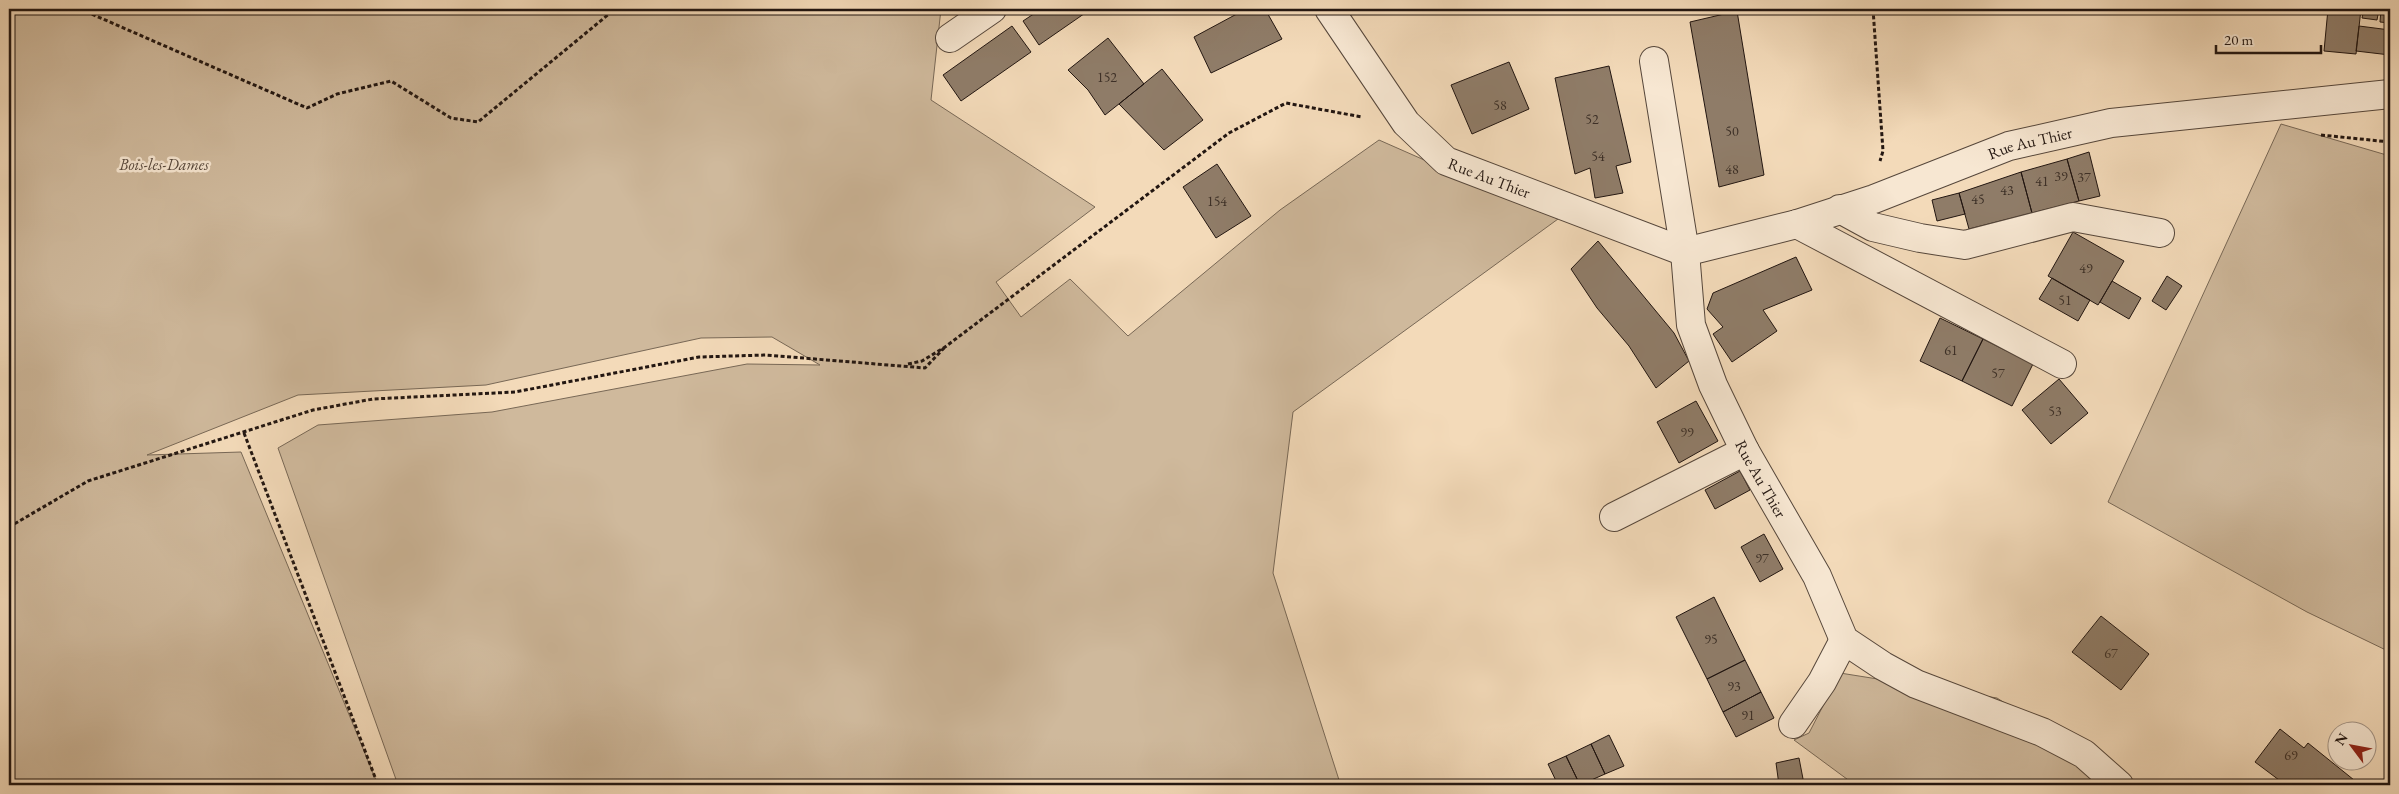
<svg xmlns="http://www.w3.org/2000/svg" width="2399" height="794" viewBox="0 0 2399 794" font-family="'EB Garamond',serif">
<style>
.green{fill:#cfb99c;stroke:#786856}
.building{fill:#8f7c68;stroke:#221611}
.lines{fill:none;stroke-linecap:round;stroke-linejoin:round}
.minor-casing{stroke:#56473b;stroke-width:30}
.path{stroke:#221611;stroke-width:3;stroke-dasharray:4 2.5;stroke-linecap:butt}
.minor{stroke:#f7e7d2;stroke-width:28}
.labels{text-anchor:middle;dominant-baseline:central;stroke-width:5;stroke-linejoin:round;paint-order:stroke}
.number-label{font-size:14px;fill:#3d3027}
.street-label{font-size:16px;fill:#221611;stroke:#f7e7d2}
.park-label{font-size:16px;font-style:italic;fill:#56473b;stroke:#f7e7d2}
</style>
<rect width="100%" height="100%" fill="#f3dab9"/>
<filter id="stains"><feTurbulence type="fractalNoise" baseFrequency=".004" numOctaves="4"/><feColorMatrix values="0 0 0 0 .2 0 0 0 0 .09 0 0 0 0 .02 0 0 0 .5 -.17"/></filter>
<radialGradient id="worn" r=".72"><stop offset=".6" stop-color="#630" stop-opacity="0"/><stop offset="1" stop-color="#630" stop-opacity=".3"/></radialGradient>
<!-- green -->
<path class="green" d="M9 9H941L931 100 1095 207 996 282 1021 317 1070 279 1128 336 1280 210 1379 140 1558 219 1293 412 1273 573 1339 780 1343 785H398L278 448 318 425 492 412 747 364 820 365 772 337 701 338 486 385 298 395 147 455 241 452 378 785H9Z
M2281 124 2390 156V652L2307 612 2108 502Z
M1840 673 1997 698 2093 760 2114 785H1855L1794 740 1809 733Z"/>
<!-- building -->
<path class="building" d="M1041 9H1091L1039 45 1023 21Z
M1246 9H1265L1282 39 1211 73 1194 37Z
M2328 9H2361L2356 54 2324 51Z
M2364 9H2379L2377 20 2362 18Z
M2381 9H2390V23L2380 22Z
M1737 11 1764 175 1719 187 1690 22Z
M1012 26 1031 52 961 101 943 75Z
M2359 26 2390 30V55L2356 51Z
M1108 38 1144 84 1105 115 1088 90 1068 70Z
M1509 62 1529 109 1472 134 1451 85Z
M1609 66 1631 162 1616 166 1623 193 1595 198 1590 168 1575 174 1555 78Z
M1162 69 1203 120 1164 150 1119 104Z
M2089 152 2100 196 2079 201 2067 159Z
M2067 159 2079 201 2032 213 2021 172Z
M1217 164 1251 216 1216 238 1183 187Z
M2021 172 2032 213 1969 229 1959 193Z
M1959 193 1965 214 1937 221 1932 200Z
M2073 232 2124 261 2098 305 2048 276Z
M1598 241 1674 333 1689 361 1656 388 1629 346 1597 308 1571 269Z
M1796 257 1812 290 1763 310 1777 331 1732 362 1713 334 1723 327 1707 309 1713 293Z
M2167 276 2182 286 2166 310 2152 301Z
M2052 278 2090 300 2078 321 2039 299Z
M2112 281 2141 298 2129 319 2100 302Z
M1940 318 1983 339 1962 381 1920 361Z
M1983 339 2033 364 2012 406 1962 381Z
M2059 379 2088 413 2051 444 2022 410Z
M1696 401 1718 441 1679 463 1657 422Z
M1740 471 1750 490 1715 509 1705 490Z
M1764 534 1783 569 1760 582 1741 547Z
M1714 597 1745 660 1707 679 1676 617Z
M2101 616 2149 654 2121 690 2072 652Z
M1745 660 1761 692 1723 712 1707 679Z
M1761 692 1774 718 1736 737 1723 712Z
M2280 729 2304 748 2308 743 2354 780 2350 785H2276L2279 780 2255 762Z
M1609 735 1624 766 1605 774 1591 744Z
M1591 744 1605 774 1580 785 1566 756Z
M1566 756 1580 785H1558L1548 764Z
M1799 758 1804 784 1779 785 1776 763Z"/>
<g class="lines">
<defs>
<g id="minor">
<path id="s1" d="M1329 9 1406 123 1446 161 1685 252 1797 224 1874 199 2009 146 2111 123 2390 94"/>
<path d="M950 38 992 9"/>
<path id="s2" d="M1654 61 1685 252 1691 325 1713 385 1745 451 1817 576 1844 640 1883 666 1916 684 2042 732 2084 754 2119 785"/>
<path d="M1840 209 1873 227 1920 238 1965 245 2073 217 2160 233"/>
<path d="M1797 224 2062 364"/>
<path d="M1614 517 1745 451"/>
<path d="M1793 724 1822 682 1844 640"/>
</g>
</defs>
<!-- minor casing -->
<use href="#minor" class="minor-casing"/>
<!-- path -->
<path class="path" d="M80 9 307 108 337 94 391 81 451 118 478 122 615 9
M1873 9 1883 151 1880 161
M2321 135 2390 142
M908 364 922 361 945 347 1229 133 1286 103 1362 117
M244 433 378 785
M9 527 88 481 313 410 373 399 515 392 699 357 766 355 925 368 945 347"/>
<!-- minor -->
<use href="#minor" class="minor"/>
</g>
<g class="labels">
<!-- number labels -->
<g class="number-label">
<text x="1107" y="77">152</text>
<text x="1500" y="105">58</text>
<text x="1592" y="119">52</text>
<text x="1732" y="131">50</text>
<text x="1598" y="156">54</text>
<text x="1732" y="169">48</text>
<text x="2061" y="176">39</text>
<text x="2084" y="177">37</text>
<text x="2042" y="181">41</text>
<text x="2007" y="190">43</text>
<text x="1978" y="199">45</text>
<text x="1217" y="201">154</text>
<text x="2086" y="268">49</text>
<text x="2065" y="300">51</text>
<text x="1951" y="350">61</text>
<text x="1998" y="373">57</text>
<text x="2055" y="411">53</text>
<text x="1687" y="432">99</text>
<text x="1762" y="558">97</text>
<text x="1711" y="639">95</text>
<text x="2111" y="653">67</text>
<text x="1734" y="686">93</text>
<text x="1748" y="715">91</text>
<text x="2291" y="755">69</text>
</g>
<!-- street labels -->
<g class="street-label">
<text stroke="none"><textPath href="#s1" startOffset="811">Rue Au Thier</textPath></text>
<text stroke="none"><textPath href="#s1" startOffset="239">Rue Au Thier</textPath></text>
<text stroke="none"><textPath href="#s2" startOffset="436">Rue Au Thier</textPath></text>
</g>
<!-- park labels -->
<g class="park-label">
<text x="164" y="164">Bois-les-Dames</text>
</g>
</g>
<!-- margin -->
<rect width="2399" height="794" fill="none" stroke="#f3dab9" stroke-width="30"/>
<rect x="10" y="10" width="2379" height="774" fill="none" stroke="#221611" stroke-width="2.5"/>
<rect x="15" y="15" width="2369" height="764" fill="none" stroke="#221611"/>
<!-- north arrow -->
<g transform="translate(2352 746) rotate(302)"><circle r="24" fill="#f7e7d2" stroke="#a29385"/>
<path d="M0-4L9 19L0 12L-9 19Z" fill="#8f2418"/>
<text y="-8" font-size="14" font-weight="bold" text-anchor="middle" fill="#221611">N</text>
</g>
<!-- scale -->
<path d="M2216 45v8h105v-8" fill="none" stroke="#221611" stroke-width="2.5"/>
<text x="2224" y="45" font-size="15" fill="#221611" stroke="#f7e7d2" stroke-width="4" paint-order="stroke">20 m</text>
<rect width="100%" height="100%" filter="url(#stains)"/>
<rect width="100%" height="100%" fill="url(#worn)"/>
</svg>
